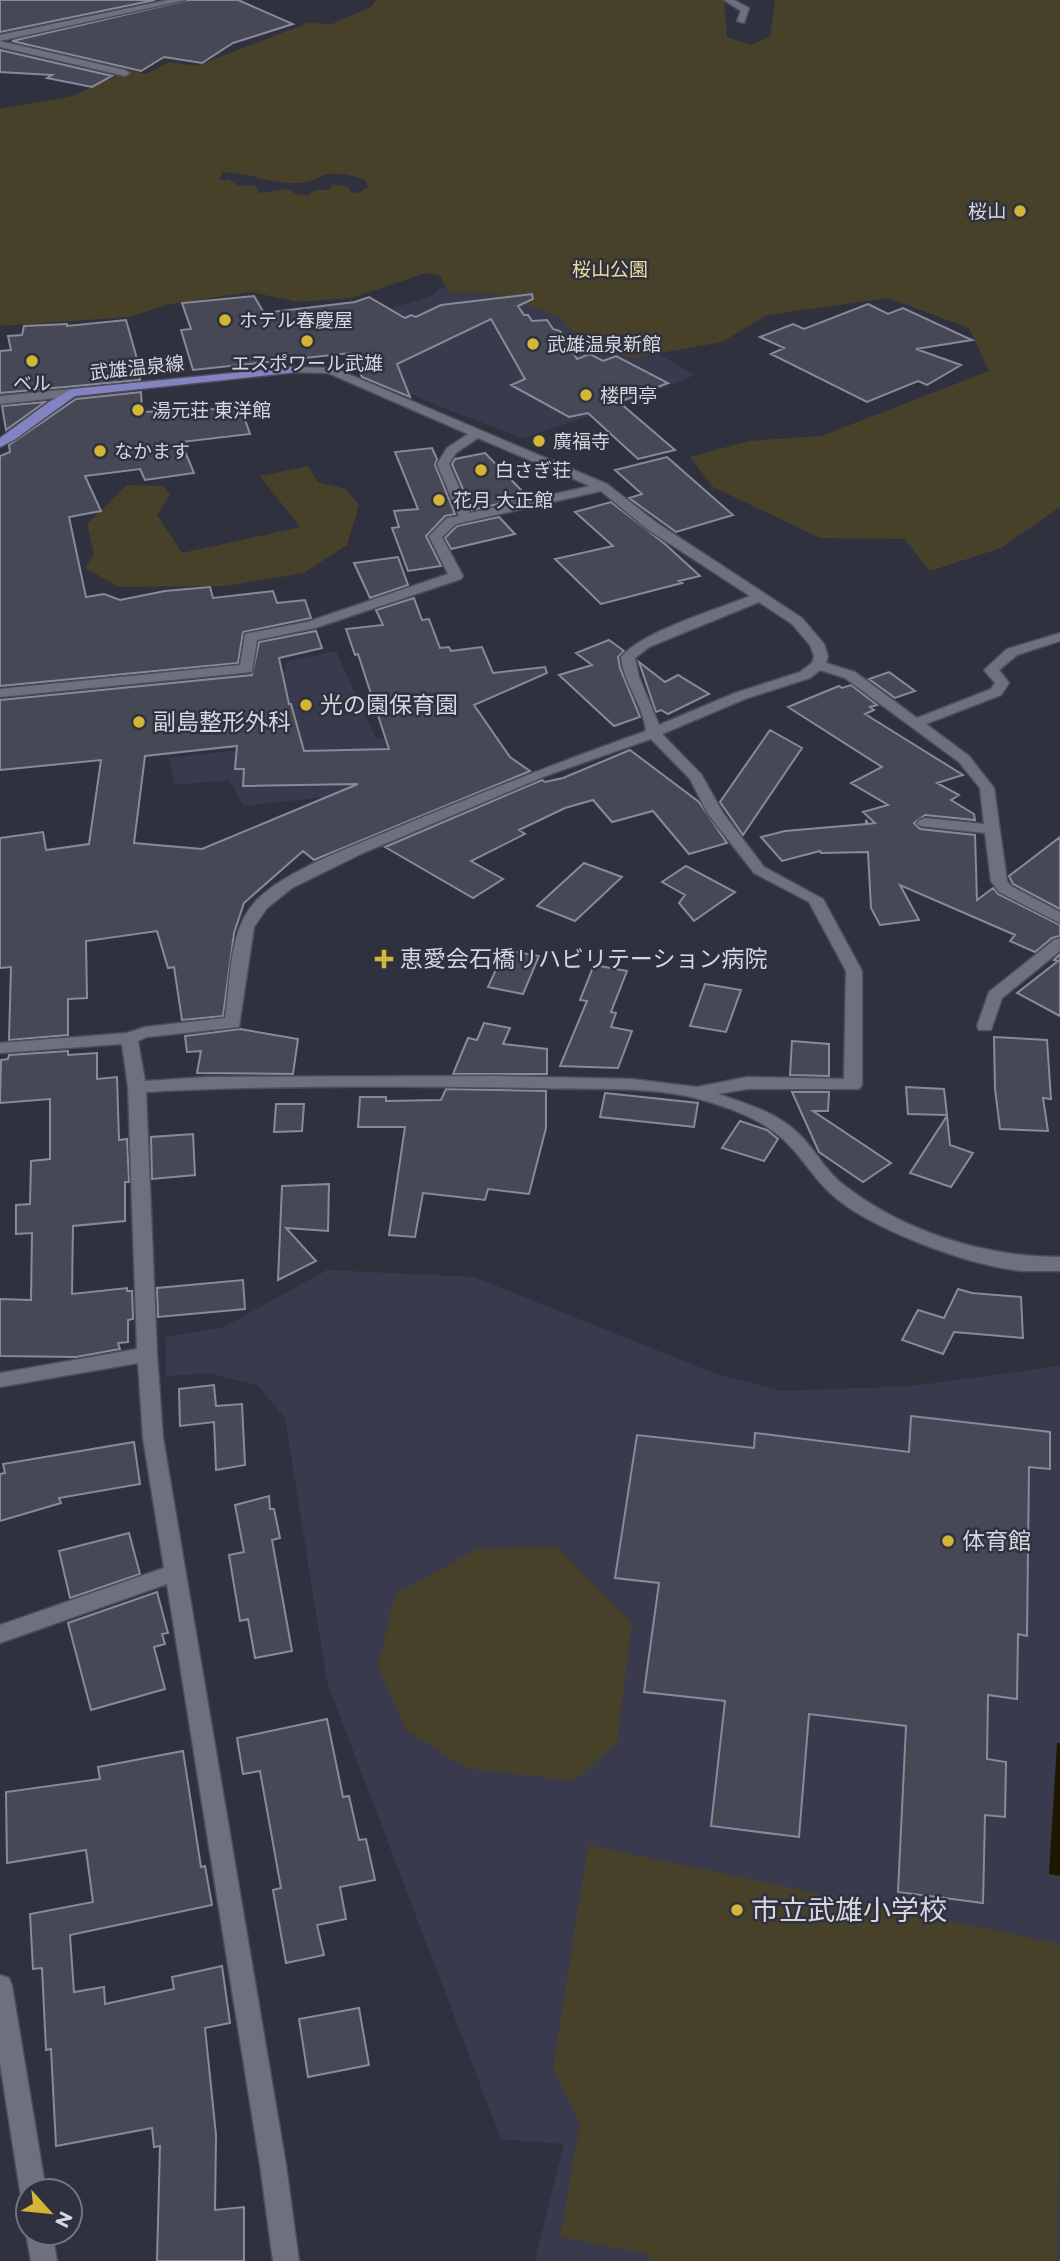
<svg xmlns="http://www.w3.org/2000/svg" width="1060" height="2261" viewBox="0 0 1060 2261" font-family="Montserrat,'Noto Sans JP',sans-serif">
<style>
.built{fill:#393a4e}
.green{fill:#47412a;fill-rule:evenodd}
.water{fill:#1d1700}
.building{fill:#464856;stroke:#888a9a;stroke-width:2;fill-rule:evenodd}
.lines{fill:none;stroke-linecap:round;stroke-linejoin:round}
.minor-casing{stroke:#4e4e59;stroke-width:3}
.major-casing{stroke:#4e4e59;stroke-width:3}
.minor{fill:#6e6f7f;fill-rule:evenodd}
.major{fill:#8283c3;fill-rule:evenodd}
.poi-dot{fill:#d3b635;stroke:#30313f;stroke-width:2.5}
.labels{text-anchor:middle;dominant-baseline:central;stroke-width:5;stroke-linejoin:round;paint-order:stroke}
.far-poi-label{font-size:19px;fill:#d5d6df;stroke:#30313f;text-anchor:start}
.far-park-label{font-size:19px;fill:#ebdb98;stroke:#30313f}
.far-street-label{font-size:19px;fill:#d5d6df;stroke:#30313f}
.poi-label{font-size:23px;fill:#d5d6df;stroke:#30313f;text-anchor:start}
.near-poi-label{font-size:28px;fill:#d5d6df;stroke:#30313f;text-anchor:start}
</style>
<rect width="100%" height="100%" fill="#30313f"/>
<!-- built -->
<path class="built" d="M486 284 643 345 695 375 611 409 523 438 448 410 357 371 345 349 379 312 432 296 439 289Z
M336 651 376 739 395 736 406 760 334 796 244 806 229 780 175 785 168 758 260 748 246 675 285 671 287 661Z
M327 1270 474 1277 716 1374 782 1391 912 1386 1060 1366V2261H535L564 2144 501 2139 327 1682 285 1418 258 1386 210 1373 166 1376V1337L224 1327Z"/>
<!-- green -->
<path class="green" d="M376 0H724L727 37 750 45 770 37 775 0H1060V507L1001 548 930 571 904 539 820 538 713 487 690 457 749 441 821 436 989 371 969 328 888 298 767 315 722 342 632 358 581 340 560 317 498 294 449 292 440 276 426 273 352 298 298 302 251 292 170 304 130 317 0 326V109L73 96 129 70 146 74 170 62 196 66 308 23 332 24 371 7ZM222 172C246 173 266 181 291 183 303 184 312 181 322 176 333 171 354 175 365 180L368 187 358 193 351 192 347 186 333 185 329 190H315L308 195 296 194 288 189 259 193 255 186 237 185 229 179 220 180Z
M308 466 318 482 346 489 359 505 347 545 304 573 227 586 119 587 85 568 94 554 87 524 127 485 163 486 170 495 157 515 182 553 300 527 260 476Z
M556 1546 632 1623 617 1743 574 1781 466 1768 406 1730 378 1666 395 1594 477 1549Z
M588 1845 1060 1944 1058 2261H647V2254L560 2237 580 2124 553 2068Z"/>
<!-- water -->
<path class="water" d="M1057 1743H1060V1876L1049 1874Z"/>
<!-- building -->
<path class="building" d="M0 0H155L0 32Z
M188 0H238L293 24 233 43 202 63 164 57 141 71 12 41Z
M0 50 112 76 92 87 47 78 52 75 0 72Z
M532 294 533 299 518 306 524 315H528L532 321 547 320 553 329 560 331 577 359 590 354 603 361 616 356 668 383 619 402 675 450 638 459 588 413 569 417 511 385 525 379 491 319 397 364 410 397 362 377 350 353 193 370 181 330 191 329 182 303 254 296 264 313 355 302 369 297 405 318 411 315 416 317 441 305Z
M868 304 888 314 903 308 972 340 916 349 961 365 927 385 918 381 867 402 771 354 784 348 760 337 793 324 804 329Z
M126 320 139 366 140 380 0 393V351L11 350 8 336 22 335 24 326 67 324V326Z
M141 392 142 412 241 408 250 434 181 442 194 473 145 480 140 469 85 476 101 511 69 517 86 597 104 594 120 600 165 591 210 587 213 598 273 591 277 603 305 600 311 618 243 632 238 663 0 686V456L10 452 9 445 76 399Z
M45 402 6 430 2 406Z
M432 448 437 459 435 465 455 514 445 516 426 536 441 566 408 571 392 528 399 527 394 511 418 509 395 452Z
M485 453 528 497 472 510 452 464 455 459Z
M667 457 733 515 676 532 629 498 642 494 615 470Z
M611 502 665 544 700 576 679 581 682 583 601 604 555 559 613 546 575 512Z
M499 517 515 534 451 549 445 538 457 526Z
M398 557 408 585 370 598 354 563Z
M414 598 422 620 429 619 440 648 449 647 451 651 482 647 493 673 545 667 547 673 474 705 510 757 530 771 314 860 303 851 244 903 234 933 223 1016 182 1020 174 967 168 968 157 931 86 941 87 998 68 999V1035L9 1040 11 967 0 968V838L43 832 46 850 89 844 101 760 0 770V700L252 675 259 642 316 631 322 648 279 658 289 704H291L304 751 389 749 358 654 355 655 346 629 383 625 376 610ZM237 746 235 769H244L243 786 358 784 202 849 134 843 145 756Z
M609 640 624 651 618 657 620 668 640 717 614 726 559 675 592 665 576 653Z
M639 662 665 682 678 675 709 694 668 714 661 710 656 712Z
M889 672 915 691 895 698 869 679Z
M851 685 877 705 870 707 874 710 865 714 963 775 937 783 959 795 951 800 974 814 975 820 925 815 914 823 920 829 975 835 977 900 993 888 998 894 1060 925V936L1052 938 1035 952 1010 941 1015 935 900 885 919 920 880 925 871 908 868 852 821 853 820 851 782 861 761 837 785 831 866 824V820L868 824 875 823 863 812 888 805 851 783 882 767 788 707 839 686 842 688Z
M770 730 802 748 743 835 720 802Z
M630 750 699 802 727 843 689 854 653 811 612 822 593 800 565 808 519 830 525 834 471 861 503 879 473 898 385 847 542 780 545 782 563 778Z
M1060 837V909L1013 884 1009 876Z
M584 863 622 877 575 921 537 906Z
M686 866 735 892 694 921 679 903 685 895 662 882Z
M505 950 539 956 523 994 488 987Z
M1060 954V1016L1017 993 1058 961 1054 960Z
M594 965 627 971 611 1012 616 1013 611 1027 632 1031 618 1068 560 1066 587 1001 580 1000Z
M705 984 741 990 726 1032 690 1026Z
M484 1023 510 1028 503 1044 547 1049V1074H453L468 1038 477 1040Z
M240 1029 298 1039 293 1074 197 1073 201 1051 187 1052 185 1036Z
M994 1037 1047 1040 1051 1099 1043 1098 1048 1131 1000 1129 995 1089Z
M792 1041 829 1044V1076L790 1075Z
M68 1051V1055L97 1053V1079L117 1077 119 1140 127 1139 129 1182H125V1221L73 1226 72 1294 127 1288V1291H132L133 1319 128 1320V1342L118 1343 120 1349 76 1357 0 1356V1299L31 1300 32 1233 16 1234V1205L30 1204 31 1161 50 1159V1099L0 1103 1 1060 8 1059 9 1055Z
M906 1087 944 1089 947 1115 908 1114Z
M446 1089 546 1091V1128L529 1194 488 1189 485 1200 423 1193 415 1237 389 1235 405 1127H358L360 1097H386V1101L441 1100Z
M792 1092H829L828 1111H813L891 1163 863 1182 819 1152Z
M605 1093 698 1103 694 1127 600 1117Z
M276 1104H304L302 1131 274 1132Z
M947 1116 950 1145 973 1153 951 1187 910 1173Z
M740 1121 767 1130 778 1139 764 1161 722 1148Z
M193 1134 195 1175 152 1179 151 1137Z
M329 1184 328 1231 286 1228 316 1261 278 1280 282 1186Z
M243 1280 245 1309 158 1317 157 1288Z
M958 1289 972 1293 1021 1297 1023 1338 954 1332 943 1354 902 1340 918 1310 944 1318Z
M214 1385 216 1406 242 1404 245 1465 216 1470 214 1422 180 1426 179 1389Z
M911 1416 1050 1432V1469L1029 1467 1027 1636 1018 1634 1017 1699 988 1695 987 1759 1006 1762 1005 1817 985 1815 983 1903 898 1892 906 1726 809 1714 799 1837 711 1826 725 1701 644 1692 659 1583 615 1578 637 1435 754 1448 755 1433 909 1452Z
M134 1442 140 1484 59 1498 61 1503 0 1521V1474L5 1473 3 1464Z
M269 1496 270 1509H274L280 1538 272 1540 292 1651 255 1658 248 1619 240 1621 229 1555 244 1552 235 1505Z
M129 1533 140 1574 70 1598 59 1551Z
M157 1592 168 1633 162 1634 165 1644 154 1647 165 1689 91 1710 68 1623Z
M327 1719 343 1797 349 1796 359 1840 366 1839 375 1880 340 1887 346 1919 317 1925 324 1955 286 1963 273 1890 281 1888 260 1771 243 1774 237 1738Z
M183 1751 201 1867 205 1866 212 1905 70 1935 74 1992 104 1987 105 2004 174 1989 172 1977 222 1966 230 2023 205 2028 216 2135 215 2210 244 2207V2261H157L160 2146 154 2147 152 2128 56 2146 51 2049 46 2050 42 1968 33 1969 30 1914 93 1902 86 1850 7 1863 6 1792 100 1779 98 1767Z
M359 2008 369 2065 308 2077 299 2019Z"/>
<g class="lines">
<defs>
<path id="minor" d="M168 0H185L0 41V35Z
M724 0H734L749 8 744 23 737 21 741 11Z
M0 41 125 70 130 73 125 76 0 47Z
M293 367 334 368 607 484 657 523 802 618 824 644 828 656 826 663 855 672 917 718 991 689 995 683 984 670 1007 649 1060 633V641L1017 655 999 670 1009 683 1001 695 926 724 969 756 994 788 1007 881 1011 886 1060 912V923L999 892 991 881 985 833 920 826 917 823 920 820 925 818 984 824 980 788 959 762 845 678 820 670 810 678 745 699 662 734 701 774 723 813 764 867 823 899 862 971V1085L859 1089H747L718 1094C749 1105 779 1112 803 1138 817 1153 828 1174 845 1186 905 1232 985 1257 1060 1257V1271C1048 1271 1035 1271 1023 1271 972 1267 866 1228 829 1192 814 1178 803 1159 788 1144 764 1119 728 1107 695 1098 651 1086 583 1090 537 1088 407 1086 275 1085 146 1092L157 1354 163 1438 286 2165 299 2261H273L260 2165 167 1584 0 1643V1625L164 1568 143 1438 138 1363 0 1387V1373L137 1349 128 1087 122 1044 0 1053V1043L127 1033 145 1027 225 1018C231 981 228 931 255 902 282 872 349 848 387 832 473 796 558 762 646 731 643 704 624 684 621 657 643 631 716 610 750 596L647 529 601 491 456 524 442 537 463 576 461 579 315 628 257 640 252 672 0 697V689L240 665 245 634 307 622 448 574 429 536 447 518 459 516 437 464 447 448 468 434 328 373 289 372V368ZM478 438 590 486 470 513 449 464 456 453ZM759 602 792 624 810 645 814 656 812 663 800 672 735 693 659 725 639 677 635 658 649 647ZM651 739 690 779 708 814 754 873 809 902 846 971 844 1079 747 1077 697 1087 632 1079 499 1076 207 1077 145 1081 138 1041 147 1037 239 1027 254 927 267 908 292 888 363 853 548 775Z
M72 389 76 390V396L0 404V396Z
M1060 938V951L1002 998 991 1030H979L977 1026 989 992 1054 940Z
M0 1975 9 1978 12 1986 46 2191H28V2202L24 2200 20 2191 0 2063Z
M28 2228V2233H52L57 2261H31L26 2233Z"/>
<path id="major" d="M293 367 297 368V372L75 396 14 440 0 447V438L49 402 72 389Z"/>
</defs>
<!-- minor casing -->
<use href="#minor" class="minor-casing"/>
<!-- major casing -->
<use href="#major" class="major-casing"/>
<!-- minor -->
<use href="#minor" class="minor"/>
<!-- major -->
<use href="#major" class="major"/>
</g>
<!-- markers -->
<g class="poi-dot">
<circle cx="1020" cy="211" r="7"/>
<circle cx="225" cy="320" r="7"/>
<circle cx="307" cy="341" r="7"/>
<circle cx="533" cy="344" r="7"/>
<circle cx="32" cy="361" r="7"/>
<circle cx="586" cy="395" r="7"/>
<circle cx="138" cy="410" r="7"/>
<circle cx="539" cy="441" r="7"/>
<circle cx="100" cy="451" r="7"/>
<circle cx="481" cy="470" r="7"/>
<circle cx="439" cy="500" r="7"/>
<circle cx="306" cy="705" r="7"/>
<circle cx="139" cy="722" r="7"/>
<path d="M380.5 948.5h7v7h7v7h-7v7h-7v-7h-7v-7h7z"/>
<circle cx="948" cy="1541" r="7"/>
<circle cx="737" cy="1910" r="7"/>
</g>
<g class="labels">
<!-- far-poi labels -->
<g class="far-poi-label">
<text x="1006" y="211" text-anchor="end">桜山</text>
<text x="239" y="320">ホテル春慶屋</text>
<text x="547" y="344">武雄温泉新館</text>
<text x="307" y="363" text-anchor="middle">エスポワール武雄</text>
<text x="32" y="383" text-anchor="middle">ベル</text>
<text x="600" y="395">楼門亭</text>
<text x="152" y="410">湯元荘 東洋館</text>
<text x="553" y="441">廣福寺</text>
<text x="114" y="451">なかます</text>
<text x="495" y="470">白さぎ荘</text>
<text x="453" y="500">花月 大正館</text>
</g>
<!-- far-park labels -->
<g class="far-park-label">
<text x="610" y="269">桜山公園</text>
</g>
<!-- far-street labels -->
<g class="far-street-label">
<text transform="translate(137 368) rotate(-6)">武雄温泉線</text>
</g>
<!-- poi labels -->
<g class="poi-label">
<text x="320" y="705">光の園保育園</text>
<text x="153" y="722">副島整形外科</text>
<text x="400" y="959">恵愛会石橋リハビリテーション病院</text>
<text x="962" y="1541">体育館</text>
</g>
<!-- near-poi labels -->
<g class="near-poi-label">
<text x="751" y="1910">市立武雄小学校</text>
</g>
</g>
<!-- north arrow -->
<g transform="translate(49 2212) rotate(117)"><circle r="33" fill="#30313f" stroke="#72737f" stroke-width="2"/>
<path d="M0-5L12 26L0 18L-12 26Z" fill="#d3b635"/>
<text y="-10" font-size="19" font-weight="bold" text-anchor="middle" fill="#d5d6df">N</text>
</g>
</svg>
